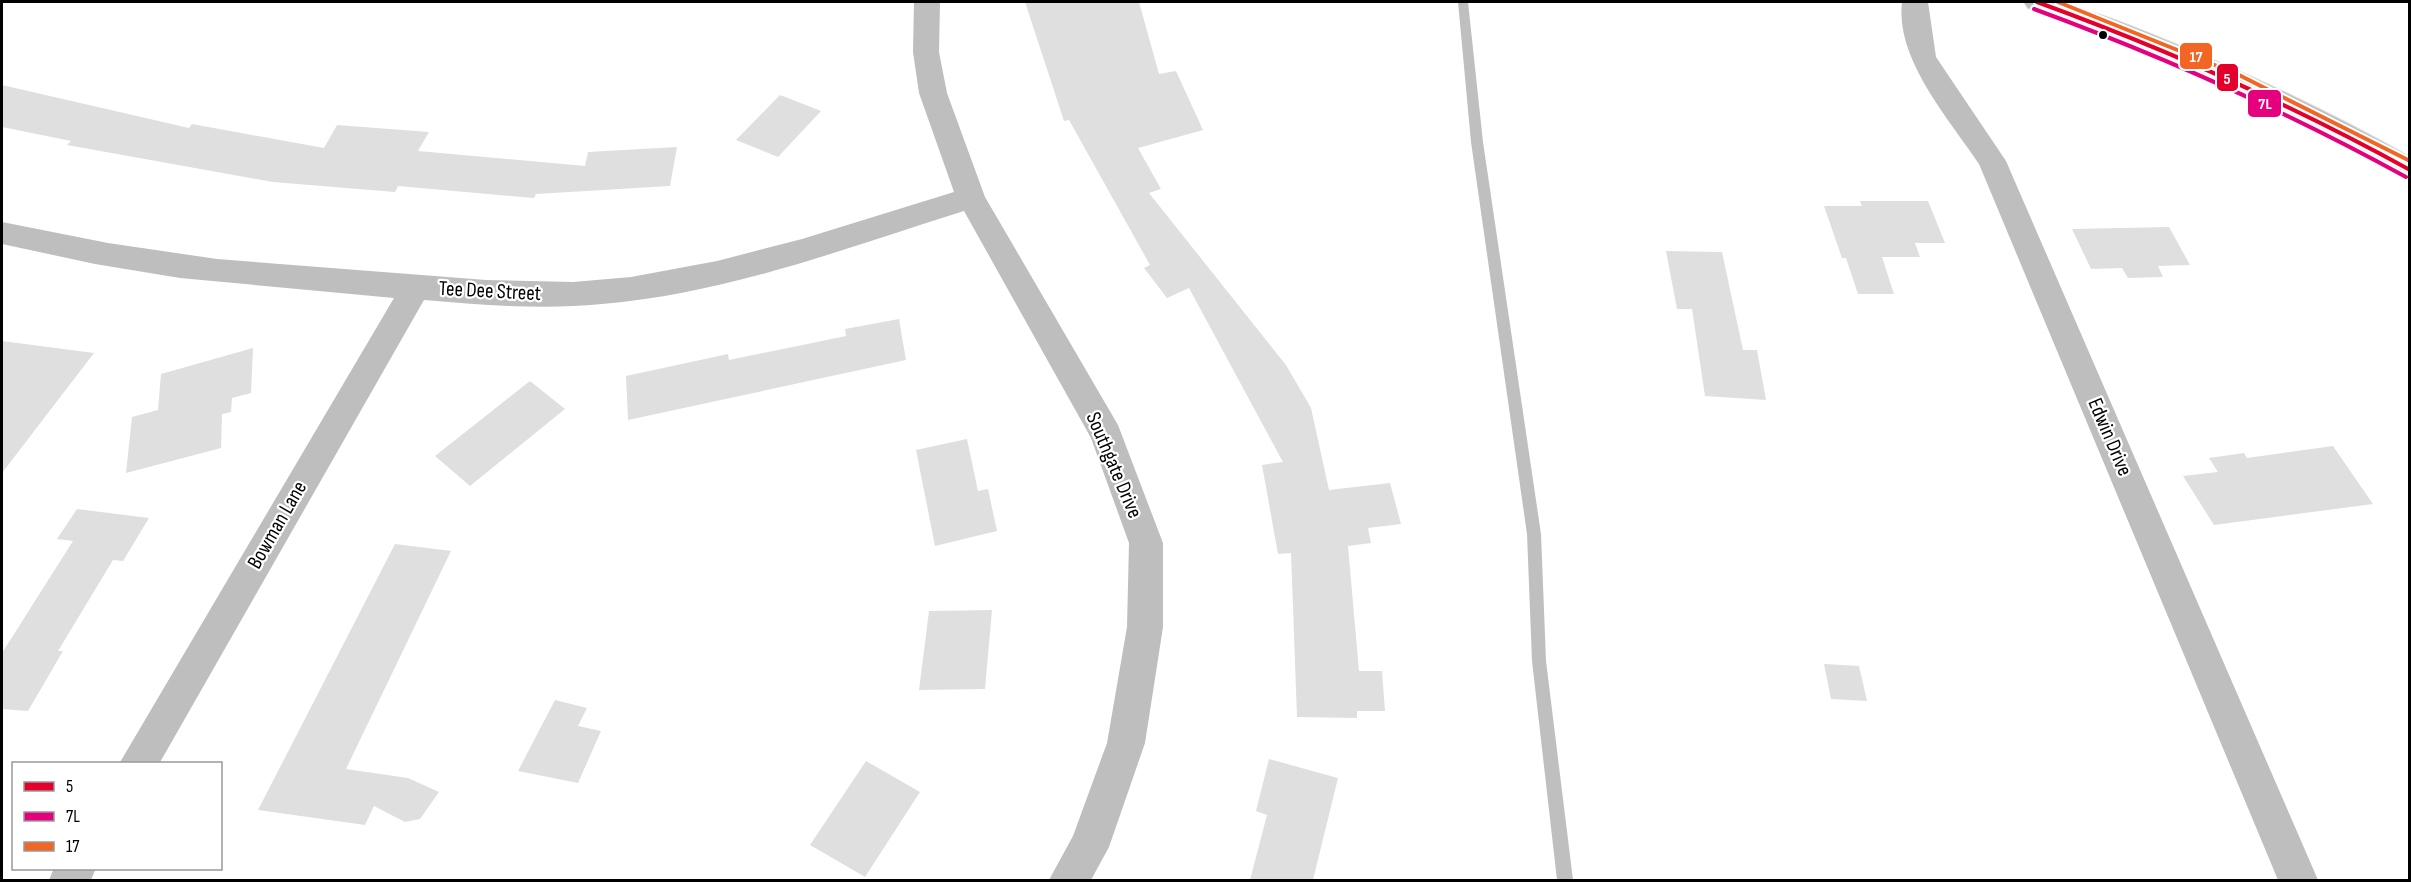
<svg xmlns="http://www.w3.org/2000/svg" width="2411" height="882" viewBox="0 0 2411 882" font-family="'Sofia Sans Condensed',sans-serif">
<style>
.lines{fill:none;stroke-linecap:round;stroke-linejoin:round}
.stream{fill:#bfbfbf;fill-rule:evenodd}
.building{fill:#dfdfdf}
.primary-casing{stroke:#dbdbdb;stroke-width:2}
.minor{fill:#bebebe;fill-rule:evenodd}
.primary{fill:#bebebe;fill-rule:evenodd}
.bus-1-casing{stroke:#fff;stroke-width:8}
.bus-2-casing{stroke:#fff;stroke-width:8}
.bus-3-casing{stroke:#fff;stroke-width:8}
.bus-1{stroke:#e4002b;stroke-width:4}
.bus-2{stroke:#e5007d;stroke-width:4}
.bus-3{stroke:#f26522;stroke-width:4}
.bus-dot{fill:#000;stroke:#fff;stroke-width:2}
.labels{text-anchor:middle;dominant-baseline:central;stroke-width:4.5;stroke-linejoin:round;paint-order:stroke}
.street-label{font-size:21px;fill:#000;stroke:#fff}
.line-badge{stroke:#fff;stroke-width:2}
.badge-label{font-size:16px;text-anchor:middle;font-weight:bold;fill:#fff}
</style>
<rect width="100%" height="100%" fill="#fff"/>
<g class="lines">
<!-- stream -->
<path class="stream" d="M1458 2H1468L1483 142 1541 534 1546 661 1573 880H1557L1532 661 1527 534 1471 142Z"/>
</g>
<!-- building -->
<path class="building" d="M1025 2H1139L1159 74 1176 71 1203 130 1138 148 1161 189 1149 193 1286 365 1311 408 1329 490 1390 483 1401 524 1368 528 1371 543 1348 546 1359 671H1382L1385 711H1357V718L1297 717 1291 553 1278 554 1262 465 1283 462 1189 288 1167 298 1144 268 1150 265 1069 120 1064 121Z
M2 85 189 128 192 124 324 148 337 125 429 132 418 151 585 166 588 152 677 147 670 186 536 194 534 198 398 186 395 192 273 182 67 145 71 141 2 127Z
M780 95 821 111 778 157 736 140Z
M1860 201H1928L1945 243H1915L1920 257H1882L1894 294H1858L1846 258H1842L1824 206H1862Z
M2169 227 2190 265 2158 266 2163 277 2128 278 2122 268 2091 269 2072 229Z
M1666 251 1722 252 1743 350H1757L1766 400 1705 396 1692 309H1677Z
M899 319 906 360 628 420 626 376 728 354 729 360 846 336 845 329Z
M2 341 94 353 2 473Z
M253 348 251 393 232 398 231 412 222 414 221 448 126 473 132 417 158 410 161 374Z
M530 381 565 409 470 486 435 456Z
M967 439 978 491 988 489 997 531 935 546 916 450Z
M2333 446 2373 504 2214 525 2183 476 2218 472 2209 458 2244 453 2247 458Z
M77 509 149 518 123 561 113 560 58 651H63L28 711 2 709V653L73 541 57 539Z
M395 544 451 551 346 769 408 778 439 792 420 819 405 822 374 806 365 825 258 810Z
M992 610 985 689 919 690 929 611Z
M1824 664 1859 666 1867 701 1831 699Z
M555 700 587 708 578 726 601 731 578 783 518 771Z
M1269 759 1338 778 1313 880H1250L1267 815 1256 811Z
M866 761 920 792 865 877 810 845Z"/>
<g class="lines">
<defs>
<path id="primary" d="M2024 2C2070 0 2116 20 2158 37 2245 72 2328 111 2410 157V180L2218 84 2124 44 2028 8Z"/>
</defs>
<!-- primary casing -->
<use href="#primary" class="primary-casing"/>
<!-- minor -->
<path class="minor" d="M914 2H940L939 52 947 93 985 197 1118 425 1163 543V627L1145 743 1109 847 1091 880H1049L1073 836 1107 743 1127 627 1129 543 1091 438 964 211C846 248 726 294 602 304 543 310 483 305 424 300L159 764H119L394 298 180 278 95 264 2 244V222L108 243 217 259 486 280 573 282 631 277 717 261 802 239 954 192 919 93 913 52Z
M1902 2H1928L1936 57 2006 161 2318 880H2278L1979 164C1949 119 1895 59 1902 2Z
M54 868H96L91 880H49Z"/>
<!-- primary -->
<use href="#primary" class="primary"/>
<defs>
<path id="bus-1" d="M2037 2C2166 49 2290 104 2410 170"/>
<path id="bus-2" d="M2034 9C2162 56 2286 111 2406 177"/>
<path id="bus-3" d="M2058 2 2237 74 2410 161"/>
</defs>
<!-- bus-1 casing -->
<use href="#bus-1" class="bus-1-casing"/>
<!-- bus-2 casing -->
<use href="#bus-2" class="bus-2-casing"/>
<!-- bus-3 casing -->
<use href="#bus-3" class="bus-3-casing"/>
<!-- bus-1 -->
<use href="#bus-1" class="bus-1"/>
<!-- bus-2 -->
<use href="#bus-2" class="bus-2"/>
<!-- bus-3 -->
<use href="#bus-3" class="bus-3"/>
</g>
<!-- markers -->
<circle class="bus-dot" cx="2103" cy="35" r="5"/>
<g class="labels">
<!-- street labels -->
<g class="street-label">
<text transform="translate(490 291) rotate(3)">Tee Dee Street</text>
<text transform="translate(2110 437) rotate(67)">Edwin Drive</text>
<text transform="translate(1114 465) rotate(67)">Southgate Drive</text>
<text transform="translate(277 525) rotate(-60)">Bowman Lane</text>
</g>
</g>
<g class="line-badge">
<rect x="2179" y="42" width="34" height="28" rx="6" fill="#f26522"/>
<rect x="2216" y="63" width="23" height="29" rx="6" fill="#e4002b"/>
<rect x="2247" y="89" width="35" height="29" rx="6" fill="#e5007d"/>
</g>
<g class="badge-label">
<text x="2196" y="62">17</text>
<text x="2227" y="84">5</text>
<text x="2265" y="109">7L</text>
</g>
<!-- border -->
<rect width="2411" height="882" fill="none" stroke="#000000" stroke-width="6"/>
<!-- legend -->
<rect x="12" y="762" width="210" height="108" fill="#ffffff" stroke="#999999" stroke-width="1.5"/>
<rect x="24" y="782" width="30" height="9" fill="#e4002b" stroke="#999999" stroke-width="1.5"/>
<text x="66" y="792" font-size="18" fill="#000000">5</text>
<rect x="24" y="812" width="30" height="9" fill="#e5007d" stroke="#999999" stroke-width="1.5"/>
<text x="66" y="822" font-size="18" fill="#000000">7L</text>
<rect x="24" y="842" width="30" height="9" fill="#f26522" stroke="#999999" stroke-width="1.5"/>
<text x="66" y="852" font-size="18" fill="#000000">17</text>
</svg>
